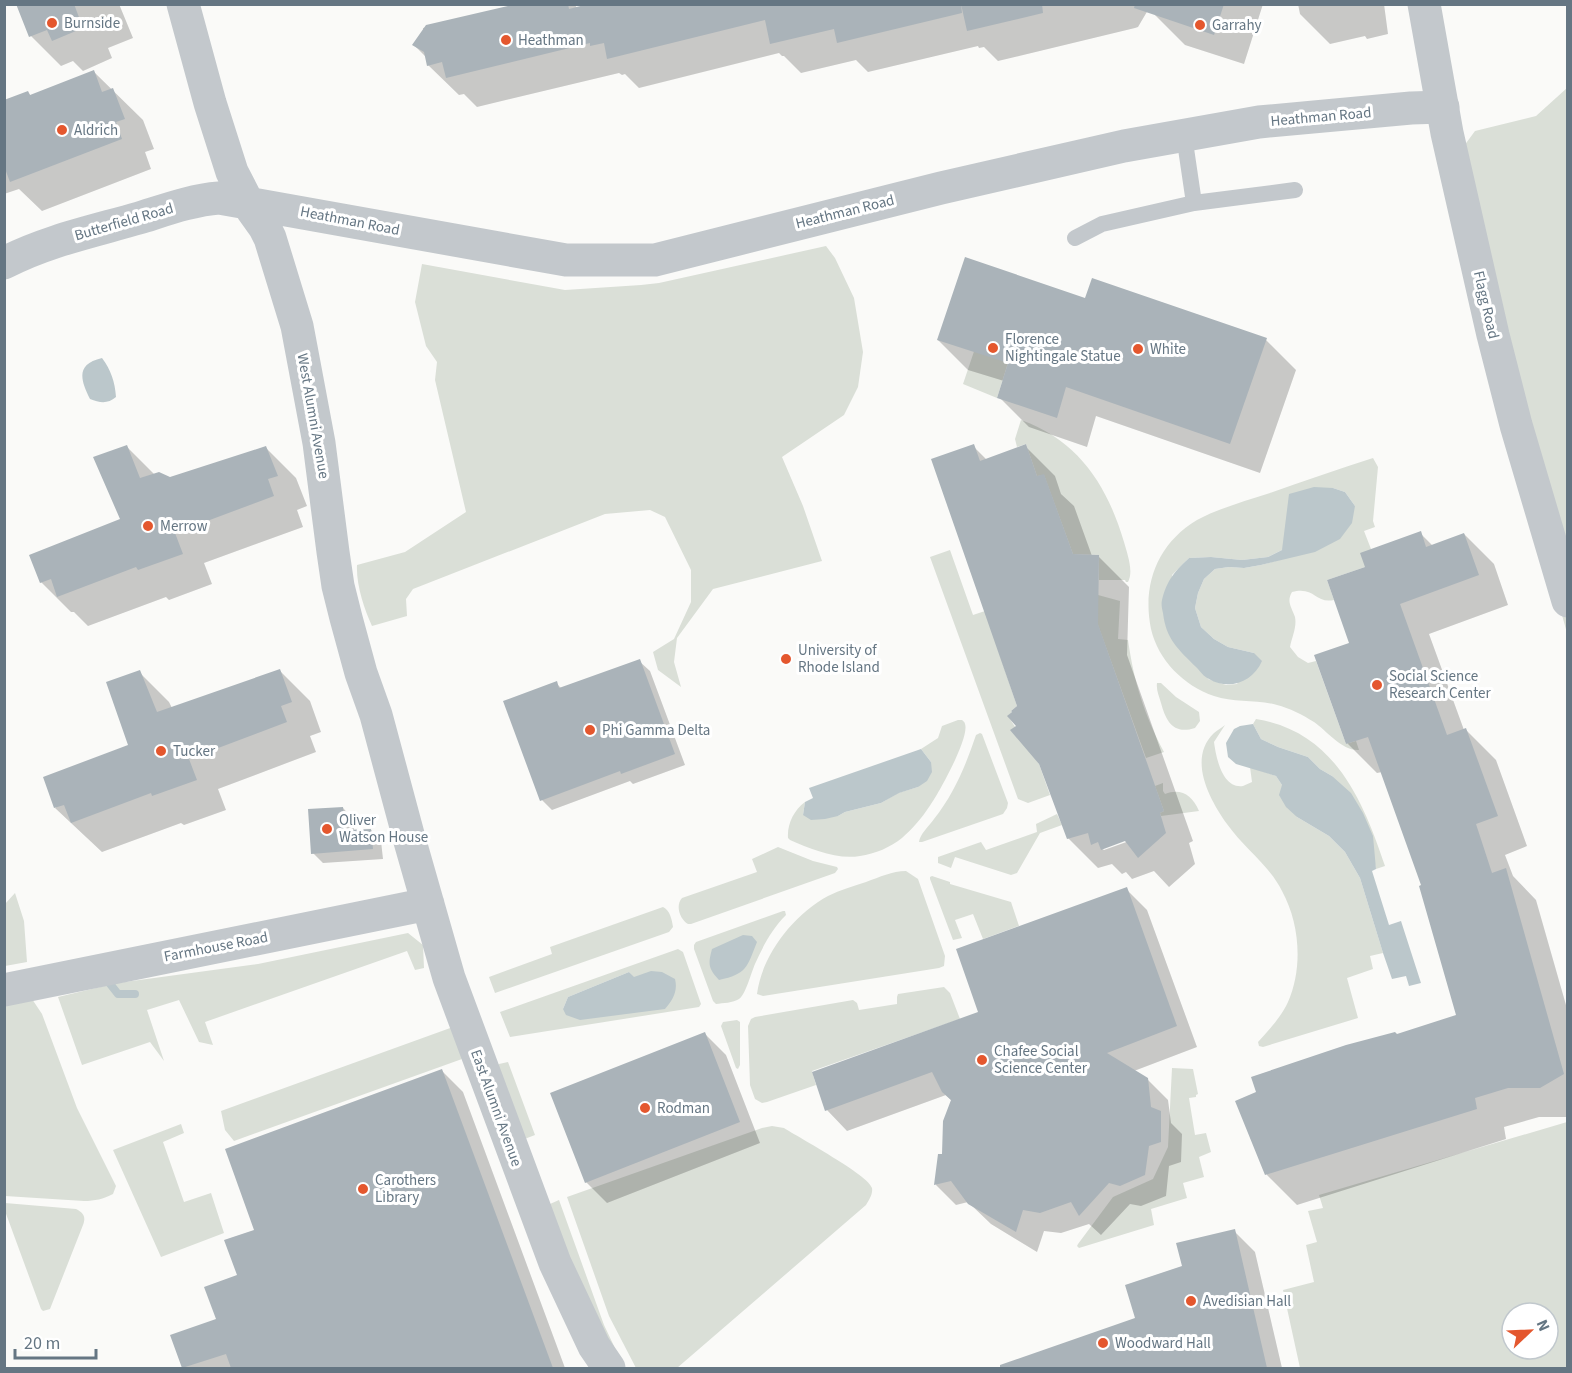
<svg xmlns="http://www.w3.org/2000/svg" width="1572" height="1373" viewBox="0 0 1572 1373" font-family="'Source Sans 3',sans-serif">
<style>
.green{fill:#dadfd7;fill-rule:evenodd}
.water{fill:#bbc7cb}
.shadow{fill:#0003;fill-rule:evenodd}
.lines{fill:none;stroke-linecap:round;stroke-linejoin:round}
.stream{stroke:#bbc7cb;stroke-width:8}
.building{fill:#aab3b9}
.service{stroke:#c3c8cc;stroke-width:16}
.minor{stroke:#c3c8cc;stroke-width:33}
.tertiary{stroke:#c3c8cc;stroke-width:33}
.poi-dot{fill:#e4572e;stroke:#fff;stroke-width:2}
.labels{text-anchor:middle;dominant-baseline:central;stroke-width:6;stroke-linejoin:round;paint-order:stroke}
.poi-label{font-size:15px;fill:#657683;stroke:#fff;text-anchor:start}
.street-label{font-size:15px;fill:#657683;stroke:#fff}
</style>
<rect width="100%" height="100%" fill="#fafaf8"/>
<!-- green -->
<path class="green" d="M1567 88V633L1504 407 1447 169 1475 131 1536 116Z
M826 246 835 258 854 298 863 352 858 387 844 415 782 457 803 506 822 561 713 589 677 638 674 662 681 687 658 670 653 652 674 639 691 602V570L665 517 650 510 605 514 413 589 406 599 407 616 372 626C364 609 356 584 357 565L405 552 466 512 435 380 437 362 426 346 415 302 422 264 565 290 641 285 659 283Z
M988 310 1021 321 997 398 963 384Z
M1021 420C1079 441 1107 485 1124 542 1127 553 1134 571 1128 582H1126L1125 580H1099V555L1073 554 1044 475 1037 476 1026 444 1017 447 1015 439Z
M1373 458 1378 467 1373 521 1375 527 1364 531 1371 549 1365 567 1327 580 1334 600C1315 604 1315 586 1292 592 1286 602 1292 608 1295 617 1297 627 1292 637 1290 647L1298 657 1308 663 1316 661 1346 744 1356 741 1359 750C1342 751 1327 731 1314 722 1303 715 1289 708 1277 705 1256 699 1234 703 1214 696 1184 686 1158 660 1151 629 1142 585 1157 544 1197 520 1219 508 1246 501 1270 493 1304 481 1338 469 1373 458ZM1333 488 1345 492 1355 506 1279 560 1261 565 1244 568 1229 567 1215 569 1204 579 1198 593 1195 608 1201 627 1214 639 1228 647 1254 653 1237 684 1226 685 1208 679 1172 575 1189 558 1211 557 1242 560 1268 557 1282 550Z
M950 550 973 615 985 611 1017 706 1011 711 1012 712 1008 716 1039 764 1050 795 1028 803 1018 799 930 557Z
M1098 595 1120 601 1118 639 1128 640C1134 682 1144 714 1164 752L1146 758 1094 614Z
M1157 683H1161L1176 697 1199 712 1200 721 1195 728C1173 735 1166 721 1161 703 1159 696 1156 690 1157 683Z
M1256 719C1334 731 1363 800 1385 866L1376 869 1375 864 1332 776 1320 769 1308 757 1278 747 1261 739 1253 724Z
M958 720H962C963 721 965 722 965 724 970 737 938 795 929 807 922 818 912 829 902 838 891 847 875 854 860 856 837 860 811 849 790 840L788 838C787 824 794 810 805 802L803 815 838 816 845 812 881 803 898 793 918 787 931 762 921 749 938 738 942 726Z
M1225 725 1214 742C1216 757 1222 789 1243 786 1246 785 1249 783 1252 782L1250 767 1276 776 1282 785 1297 817 1329 836 1345 852 1360 878 1383 953 1370 956 1373 969 1347 978 1358 1018 1263 1047 1259 1046 1258 1042C1269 1030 1281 1017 1288 1002 1303 968 1300 924 1282 891 1269 865 1244 848 1227 824 1210 800 1187 759 1214 733 1217 730 1222 728 1225 725Z
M980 733 982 734 1008 803 1007 808 1003 814 922 842H919C920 834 929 826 934 819 954 794 966 765 976 735Z
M1163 783V791L1165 794C1181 788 1192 795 1199 811L1161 816 1160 813 1164 811 1155 786Z
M1057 814 1062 825 1040 833 1017 873 1011 875 955 857 951 868 938 863V857L978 843 981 842 986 850 1037 832 1036 824Z
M778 847 813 861 837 867 838 869 835 873 691 924H688C680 919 675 906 682 898L757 872 752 859Z
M906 871 918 879 945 956 944 966 939 968 763 996 757 994C762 955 793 915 828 896 840 890 854 886 866 882 880 877 892 871 906 871Z
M932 876 950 882V884L1011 902 1019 926 983 939 973 914 955 920 962 938 953 940 930 879V877Z
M15 893 24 921 27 962 5 966V904Z
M663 907C670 910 672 920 673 927L669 932 495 993 489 977 552 954 550 947Z
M783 911H785L786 915C772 929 763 946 755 964 751 973 746 994 739 999 733 1003 723 1003 716 1004L713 1001 694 949V945L696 942Z
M408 933 423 945 424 968 415 970 407 951 205 1022 213 1045 199 1042 179 1000 147 1010 164 1061 150 1042 82 1065 58 997 117 983 258 964Z
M678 949 683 952 701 1004 699 1007 510 1037 500 1012ZM629 972 633 977 563 1009 568 997Z
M944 987 950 993 960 1019 812 1071 816 1085 767 1102 762 1103 755 1099 750 1085 748 1026 751 1019 755 1017 853 1000 857 1003 859 1010 897 1004V997L898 994Z
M32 999 42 1014 77 1108 116 1186 113 1194C103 1199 95 1201 84 1201L5 1196 4 1006Z
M737 1020 740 1022V1065L738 1069 736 1068 721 1026 723 1022Z
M453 1027 462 1059 234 1141 225 1130 221 1111Z
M508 1062 535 1135 522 1140 496 1067 499 1064Z
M1172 1068 1193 1069 1198 1094 1196 1095V1097L1189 1098 1195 1135 1206 1133 1211 1152 1199 1157 1204 1177 1183 1183 1187 1198 1151 1209 1154 1225 1079 1248 1077 1246 1078 1244 1113 1197 1153 1179 1168 1147Z
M1567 1122V1368H1300L1283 1290 1314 1282 1306 1245 1317 1242 1308 1211 1323 1208 1319 1195ZM1512 1313H1548V1349H1512Z
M181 1124 184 1133 163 1142 184 1202 211 1193 224 1233 161 1257 113 1150Z
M772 1126 784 1128C798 1137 870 1176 872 1188 873 1194 869 1200 866 1205L677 1368H636L609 1316 567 1197 762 1128Z
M559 1200 604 1325 623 1365 618 1362 548 1210 550 1204Z
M5 1203 76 1209C84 1213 86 1217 83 1225L50 1309 43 1311 41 1309 5 1211Z"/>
<!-- water -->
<path class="water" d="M102 358C111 370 115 382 116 397 108 404 100 403 90 399 80 379 76 364 102 358Z
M1314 487 1333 488 1345 492 1355 506 1352 523 1340 539 1315 552 1261 565 1244 568 1229 567 1215 569 1204 579 1198 593 1195 608 1201 627 1214 639 1228 647 1254 653 1262 661C1253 682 1229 691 1209 679 1204 677 1200 671 1196 667 1178 649 1166 639 1163 613 1162 609 1161 604 1162 600 1167 580 1175 571 1189 558L1211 557 1242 560 1268 557 1282 550 1289 494Z
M1253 724 1261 739 1278 747 1308 757 1320 769 1332 776 1351 793 1363 813 1373 836 1376 869 1372 871 1389 925 1401 921 1421 983 1409 986 1406 976 1392 979 1383 953 1360 878 1345 852 1329 836 1297 817 1286 807 1279 795 1282 785 1276 776 1236 764 1228 757 1226 743 1234 729 1240 726Z
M921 749 931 762 932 772 927 781 918 787 899 793 881 803 845 812 838 816 825 819 811 820 803 815 805 802 813 798 809 788Z
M743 935 752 936 757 942C747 967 747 974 719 980 708 968 708 964 712 949Z
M651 971 662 972 675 979C678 991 673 1000 665 1009L580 1020 566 1015 563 1009 568 997 629 972 634 977Z"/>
<!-- shadow -->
<path class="shadow" d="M17 4H119L133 38 108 48 112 58 83 71 73 61 61 66 31 36Z
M523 4H574L578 9 608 4H1143L1148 10 1138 27 1135 28 998 61 984 47 979 48 978 46 868 72 856 60 801 73 784 56H782L779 53 639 88 625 74 622 75 619 73 477 107 464 94 459 95 428 65 426 57 414 45 423 32V28Z
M1158 4H1263L1244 64 1185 45 1155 15Z
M1298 4H1384L1388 34 1367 39 1365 36 1330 44 1300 14Z
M94 72 143 120 154 149 145 152 151 169 42 211 19 189 4 194V102L28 93 31 96Z
M938 340H1266L1296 370 1260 473 1096 416 1087 447 1029 427 999 397 1004 381 968 370Z
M126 446 155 475 170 479 266 448 296 478 307 506 297 510 303 527 204 563 212 584 169 600 166 597 88 626 74 612H71L41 582 122 520Z
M973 446 987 460 1025 446 1055 476 1061 494 1074 506 1092 556 1099 557 1129 587 1127 655 1193 841 1189 843 1195 864 1169 887 1154 871 1132 879 1126 872 1122 874 1112 864 1098 868 1068 838 1019 707ZM1131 837 1132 840 1104 850 1101 848Z
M1420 533 1433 546 1464 534 1494 564 1508 605 1429 634 1464 730H1466L1496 760 1527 846 1505 855 1513 876 1536 900 1568 1012V1117H1539L1504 1127 1506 1139 1297 1205 1267 1175 1237 1101 1397 1035 1458 1016 1423 886 1382 772 1377 773 1347 743 1351 644 1367 568Z
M639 661 650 671 685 765 633 784 630 781 552 810 542 800 556 683 562 689Z
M280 671 310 701 321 732 310 736 316 752 218 789 226 810 184 825 181 823 102 852 55 808 130 746 139 672 169 702 172 708Z
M343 808 353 819 354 831 371 830 381 841 383 859 323 863 313 853Z
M1126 889 1147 910 1197 1047 1134 1071 1147 1079 1168 1100 1171 1123 1182 1134 1181 1162 1169 1166 1166 1196 1141 1206 1130 1204 1101 1235 1089 1224 1061 1233 1044 1231 1037 1252 991 1224 968 1202 956 1205 936 1185 944 1155 952 1101 946 1095 847 1131 827 1110 980 1013Z
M705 1034 726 1055 760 1143 607 1203 586 1182Z
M442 1071 463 1092 565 1368H184L172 1336 218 1319 239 1276 256 1231Z
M1234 1231 1255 1252 1282 1368H998L1137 1318 1183 1267Z"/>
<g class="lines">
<!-- stream -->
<path class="stream" d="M107 980 118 994H135"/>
</g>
<!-- building -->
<path class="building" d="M16 4H74L83 28 52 41 47 30 29 37Z
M516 4H568L569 9 588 4H961L962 13 837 43 834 29 770 44 765 20 607 59 604 43 590 46V43L446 78 442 62 427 66 424 52 412 45 426 25Z
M961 4H1042L1043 13 967 31Z
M1135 4H1224L1214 35 1134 8Z
M94 70 102 92 113 88 125 119 116 122 122 139 10 182 4 166V100L28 91 30 95Z
M965 257 1085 298 1092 278 1267 338 1230 444 1066 387 1057 418 997 398 1008 363 937 340Z
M974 444 980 461 1026 444 1037 476 1044 474 1073 554 1099 555 1098 624 1164 811 1160 813 1166 833 1138 858 1125 841 1101 850 1098 842 1091 845 1088 833 1067 839 1039 764 1010 730 1016 726 1007 716 1012 712 1011 711 1017 706 931 459Z
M127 445 140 478 159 472 170 477 266 446 278 476 268 479 274 496 175 533 183 554 138 570 136 567 57 597 51 579 40 583 29 555 120 519 93 457Z
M1421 531 1426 547 1464 533 1479 575 1400 604 1447 735 1466 728 1498 816 1476 824 1492 873 1506 868 1564 1074 1540 1088H1508L1475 1098 1477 1109 1265 1175 1235 1101 1256 1092 1251 1077 1346 1045 1395 1032 1397 1034 1456 1015 1419 886 1421 885 1368 737 1346 744 1314 655 1349 643 1327 580 1365 567 1360 553Z
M640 659 675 754 621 774 620 771 540 801 503 701 557 681 559 688Z
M280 669 292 702 281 706 287 722 189 759 197 780 152 796 151 793 71 823 64 805 54 808 43 777 128 745 106 682 140 670 157 712Z
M343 807 345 830 371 829 373 849 311 854 308 809Z
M1127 887 1177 1026 1107 1053 1148 1078 1151 1107 1161 1111V1142L1149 1146 1145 1175 1120 1186 1109 1183 1079 1216 1071 1202 1040 1213 1023 1210 1016 1232 968 1204 951 1181 934 1185 938 1154H942L943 1121 951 1100 942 1092 932 1072 825 1111 812 1072 978 1012 956 949Z
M705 1032 740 1122 585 1183 550 1093Z
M442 1069 553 1368H231L226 1354 182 1368 170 1335 216 1319 204 1287 237 1275 224 1240 254 1230 225 1149Z
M1235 1229 1267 1368H1000V1365L1135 1318 1125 1285 1182 1266 1176 1243Z"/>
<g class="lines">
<!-- service -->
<path class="service" d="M1184 135 1194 203
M1075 238 1102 224 1194 203 1295 190"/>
<!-- minor -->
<path class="minor" d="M183 4 210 103 232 172 250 207 265 228 270 238 297 326 319 443 333 552 338 586 346 618 361 673 376 715 409 838 449 978 555 1263 594 1346 609 1368
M4 263C46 241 94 231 139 218 165 210 192 200 219 198L566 260H655L941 188 1124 146 1259 122 1411 108 1443 107
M4 990 428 904"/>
<!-- tertiary -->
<path class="tertiary" d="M1424 4 1447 133 1493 335 1516 425 1568 601"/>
</g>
<!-- markers -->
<g class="poi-dot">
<circle cx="52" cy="23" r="6"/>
<circle cx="1200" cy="25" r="6"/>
<circle cx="506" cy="40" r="6"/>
<circle cx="62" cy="130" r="6"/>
<circle cx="993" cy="348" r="6"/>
<circle cx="1138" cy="349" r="6"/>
<circle cx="148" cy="526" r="6"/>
<circle cx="786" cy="659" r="6"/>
<circle cx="1377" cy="685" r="6"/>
<circle cx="590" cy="730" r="6"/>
<circle cx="161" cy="751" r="6"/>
<circle cx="327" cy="829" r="6"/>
<circle cx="982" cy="1060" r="6"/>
<circle cx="645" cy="1108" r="6"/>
<circle cx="363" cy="1189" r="6"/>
<circle cx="1191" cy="1301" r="6"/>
<circle cx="1103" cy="1343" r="6"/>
</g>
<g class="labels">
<!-- poi labels -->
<g class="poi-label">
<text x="64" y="23">Burnside</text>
<text x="1212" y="25">Garrahy</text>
<text x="518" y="40">Heathman</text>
<text x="74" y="130">Aldrich</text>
<text x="1005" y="339">Florence<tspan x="1005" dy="17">Nightingale Statue</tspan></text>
<text x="1150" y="349">White</text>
<text x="160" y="526">Merrow</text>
<text x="798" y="650">University of<tspan x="798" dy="17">Rhode Island</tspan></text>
<text x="1389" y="676">Social Science<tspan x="1389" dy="17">Research Center</tspan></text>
<text x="602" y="730">Phi Gamma Delta</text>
<text x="173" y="751">Tucker</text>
<text x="339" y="820">Oliver<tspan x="339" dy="17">Watson House</tspan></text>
<text x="994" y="1051">Chafee Social<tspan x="994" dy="17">Science Center</tspan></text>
<text x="657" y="1108">Rodman</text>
<text x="375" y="1180">Carothers<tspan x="375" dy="17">Library</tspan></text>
<text x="1203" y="1301">Avedisian Hall</text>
<text x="1115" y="1343">Woodward Hall</text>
</g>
<!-- street labels -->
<g class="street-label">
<text transform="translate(1321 117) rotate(-5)">Heathman Road</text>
<text transform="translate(845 212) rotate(-14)">Heathman Road</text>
<text transform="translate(350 221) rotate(11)">Heathman Road</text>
<text transform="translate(124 222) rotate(-16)">Butterfield Road</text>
<text transform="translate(1486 305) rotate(77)">Flagg Road</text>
<text transform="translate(313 416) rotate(80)">West Alumni Avenue</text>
<text transform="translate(216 947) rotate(-11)">Farmhouse Road</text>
<text transform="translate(496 1108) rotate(70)">East Alumni Avenue</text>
</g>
</g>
<!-- border -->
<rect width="1572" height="1373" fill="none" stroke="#657683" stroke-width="12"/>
<!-- north arrow -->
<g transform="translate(1530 1331) rotate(67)"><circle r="28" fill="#ffffff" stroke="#c1c8cd" stroke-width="1.5"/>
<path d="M0-4.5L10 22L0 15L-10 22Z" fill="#e4572e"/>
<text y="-9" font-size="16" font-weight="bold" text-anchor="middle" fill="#657683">N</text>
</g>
<!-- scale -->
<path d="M15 1349v9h81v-9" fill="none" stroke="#657683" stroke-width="3"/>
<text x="24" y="1349" font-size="18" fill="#657683" stroke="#ffffff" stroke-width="4.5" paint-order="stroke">20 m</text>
</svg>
